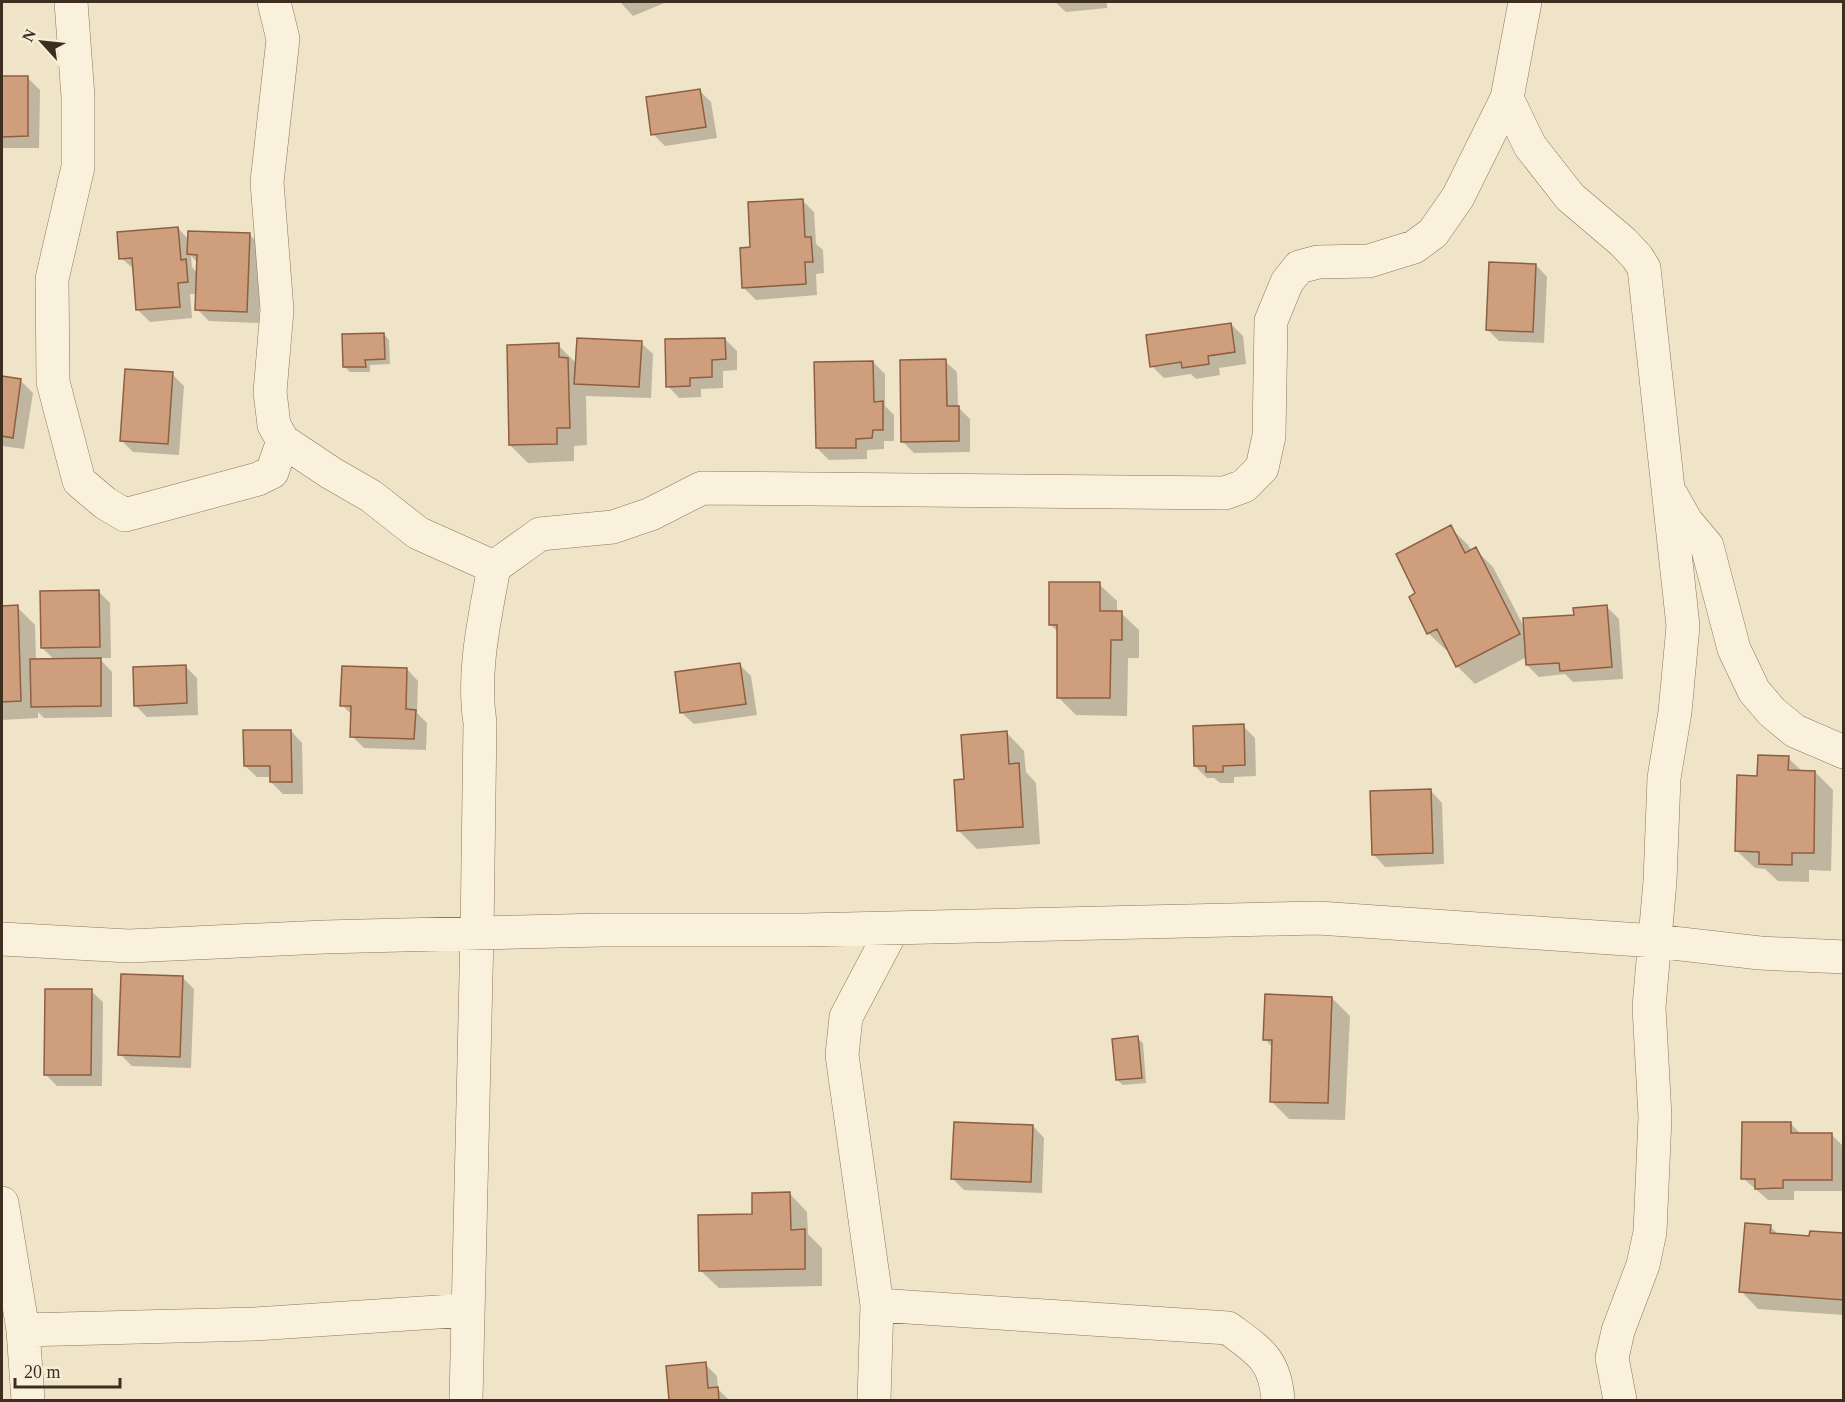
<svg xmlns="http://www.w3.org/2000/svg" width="1845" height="1402" viewBox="0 0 1845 1402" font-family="'Times New Roman',serif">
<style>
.shadow{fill:#0003;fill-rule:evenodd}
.building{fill:#cf9f7d;stroke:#8d5f41;stroke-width:1.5}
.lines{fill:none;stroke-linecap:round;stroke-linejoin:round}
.minor-casing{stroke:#8d765c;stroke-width:34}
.minor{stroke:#faf1dc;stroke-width:33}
</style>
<rect width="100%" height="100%" fill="#f0e4c8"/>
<!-- shadow -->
<path class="shadow" d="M620 2H667L633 16Z
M1055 2H1107V8L1066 12Z
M2 77 28 78 40 90 39 148H2Z
M700 91 711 102 717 138 665 146 653 134Z
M802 200 814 212 816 244 823 250 824 273 816 274 817 295 756 300 744 288 752 249Z
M178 228 189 240 250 235 262 247 259 323 209 321 197 309V294H190L192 318 150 322 138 310 135 270 121 258ZM191 256 198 263V274L192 267Z
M1536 265 1547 277 1544 343 1499 341 1487 329Z
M1231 324 1243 336 1246 364 1219 368 1220 375 1196 379 1191 374 1164 378 1152 366Z
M384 334 389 340 390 364 370 365V372H350L345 367Z
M725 339 737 351V370L723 371V388L701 389V397L679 398 668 386Z
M641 343 653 354 651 398 586 396 587 445 574 446V461L528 463 510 445 558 345 577 364Z
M945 361 957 372 958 407 970 419V452L914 453 902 441Z
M873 362 885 374V406L894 415V441H884V449L867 450V459L829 460 817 448Z
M172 374 184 386 179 455 133 452 121 440Z
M2 378 21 381 33 393 24 449 2 446Z
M1450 527 1468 545 1472 551 1475 549 1493 567 1525 629 1607 607 1619 619 1623 679 1573 682 1565 674 1539 677 1527 665V657L1475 684 1457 666 1448 649 1446 650 1428 633 1417 594Z
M1099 584 1117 601V612L1121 613 1139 630V658H1128L1127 716 1076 715 1058 697 1059 633 1050 624Z
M98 591 110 603 111 658H99L112 672V717L44 718 38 712V718L2 720V607H17L35 625 36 660H55L42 648Z
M739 664 751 676 757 715 694 724 682 713Z
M185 666 197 678 198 715 147 717 135 705Z
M407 669 418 681 417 713 427 723 426 750 364 748 352 736 353 716 342 705Z
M1243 726 1255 738 1256 776 1234 777V783H1220L1214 778H1207L1195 766Z
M291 731 302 743 303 794H283L271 782V777H257L245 766Z
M1007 733 1024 751 1026 772 1036 783 1040 844 977 849 959 831Z
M1788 758 1803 772H1815L1833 790 1831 871 1809 870V882L1778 881 1765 869 1755 868 1737 851Z
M1431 791 1442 803 1444 864 1385 867 1374 855Z
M182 977 194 989 191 1068 132 1066 120 1054Z
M91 991 103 1002 102 1086H57L45 1074Z
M1332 998 1350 1016 1345 1120 1289 1119 1271 1101 1273 1048 1265 1039Z
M1137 1038 1143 1043 1146 1083 1123 1085 1117 1080Z
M1790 1123 1802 1135H1832L1843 1146 1844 1191H1794V1200H1768L1743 1178Z
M1033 1126 1044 1138 1042 1193 964 1190 952 1178Z
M790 1194 807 1212 808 1234 822 1248V1286L719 1288 701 1271 753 1215Z
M1770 1226 1779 1235 1811 1237 1844 1234V1315L1758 1309 1741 1291Z
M705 1364 717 1376 718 1389 729 1400H671L668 1367Z"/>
<!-- building -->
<path class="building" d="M2 76H28V136L2 137Z
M700 89 706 127 651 135 646 97Z
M803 199 805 237H811L813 262H805L806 284 742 288 740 248 750 247 748 202Z
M178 227 181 260 186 259 188 282 178 283 180 307 136 310 132 258 119 259 117 232Z
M188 231 250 233 247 312 195 310 197 255 187 254Z
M1489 262 1536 264 1533 332 1486 330Z
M1231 323 1235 352 1208 356 1209 364 1182 368 1181 362 1150 367 1146 335Z
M384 333 385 359 365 360 366 367H343L342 334Z
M577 338 642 341 639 387 574 384Z
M725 338 726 359 712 360V377L690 378V386L666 387 665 339Z
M559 343V357L568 358 570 428H557V444L509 445 507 345Z
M946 359 947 406H959V441L901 442 900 360Z
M873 361 874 402 883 401V430H873L872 438 856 439V448H816L814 362Z
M125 369 173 372 168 444 120 441Z
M2 376 21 379 13 438 2 436Z
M1451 525 1465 553 1476 547 1520 634 1456 667 1437 629 1427 634 1409 597 1415 593 1396 554Z
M1049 582H1100V611H1122V640H1111L1110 698H1057V625H1049Z
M99 590 100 647 41 648 40 591Z
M18 605 21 701 2 702V606Z
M1607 605 1612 667 1560 671 1559 663 1526 665 1523 618 1574 615 1573 608Z
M101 658V706L31 707 30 659Z
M740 663 746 704 680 713 675 672Z
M186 665 187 703 134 706 133 667Z
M342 666 407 668 406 709 416 710 414 739 350 737 351 706H340Z
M1244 724 1245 765 1223 766V772H1206V766H1194L1193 726Z
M243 730H291L292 782H270V766H244Z
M1007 731 1009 764 1019 763 1023 827 957 831 954 780 964 779 961 735Z
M1758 755 1789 756 1788 770 1815 771 1814 853H1792V865L1759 864V852L1735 851 1737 775 1757 776Z
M1431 789 1433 853 1372 855 1370 791Z
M121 974 183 976 180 1057 118 1055Z
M45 989H92L91 1075H44Z
M1265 994 1332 997 1328 1103 1270 1102 1272 1040H1263Z
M1138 1036 1142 1078 1116 1080 1112 1039Z
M954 1122 1033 1125 1031 1182 951 1179Z
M1742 1122H1791V1133H1832V1180H1783V1188L1755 1189V1179H1741Z
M790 1192 791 1230 805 1229V1269L699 1271 698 1215 752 1214V1193Z
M1745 1223 1771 1225 1770 1233 1809 1236 1810 1231 1844 1233V1300L1739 1292Z
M706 1362 708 1388 718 1387 719 1400H669L666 1366Z"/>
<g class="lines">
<defs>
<path id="minor" d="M71 2 78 97V167L52 279 53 382 79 481 105 503 125 515 258 479 272 472 283 441
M274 2 283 39 267 182 277 310 270 392 274 425 283 441 331 473 371 496 418 533 494 567C485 618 472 671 480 723L477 933 466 1400
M1507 98 1530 146 1570 197 1623 242 1637 257 1644 268 1683 626 1675 712 1664 778 1660 881 1649 1007 1655 1117 1650 1232 1643 1265 1618 1331 1612 1358 1620 1400
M1672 496 1686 521 1707 546 1734 649 1754 691 1772 712 1795 731 1844 752
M494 567 540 534 613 527 651 514 702 488 1225 493 1244 486 1262 468 1269 436 1271 321 1287 282 1299 267 1318 262 1369 261 1414 247 1433 233 1458 197 1507 98 1525 2
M2 939 129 946 324 937 602 930H804L1318 918 1655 941 1760 953 1844 957
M2 1203 23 1330 28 1400
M877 1305 1228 1328C1259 1351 1275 1359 1278 1400
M23 1330 255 1324 468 1310
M874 1400 877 1305 842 1055 846 1017 893 928"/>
</defs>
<!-- minor casing -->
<use href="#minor" class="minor-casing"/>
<!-- minor -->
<use href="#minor" class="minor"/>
</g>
<!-- border -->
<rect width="1845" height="1402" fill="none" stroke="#3d2e20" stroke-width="6"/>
<!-- north arrow -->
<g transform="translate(42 42) rotate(297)" stroke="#f7eed8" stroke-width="4.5" paint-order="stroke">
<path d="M0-4.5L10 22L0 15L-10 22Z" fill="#3d2e20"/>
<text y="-9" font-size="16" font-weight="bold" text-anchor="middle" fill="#3d2e20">N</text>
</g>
<!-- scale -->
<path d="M15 1378v9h105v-9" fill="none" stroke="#3d2e20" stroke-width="3"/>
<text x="24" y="1378" font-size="18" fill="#3d2e20" stroke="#f7eed8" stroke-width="4.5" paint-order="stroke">20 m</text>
</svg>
